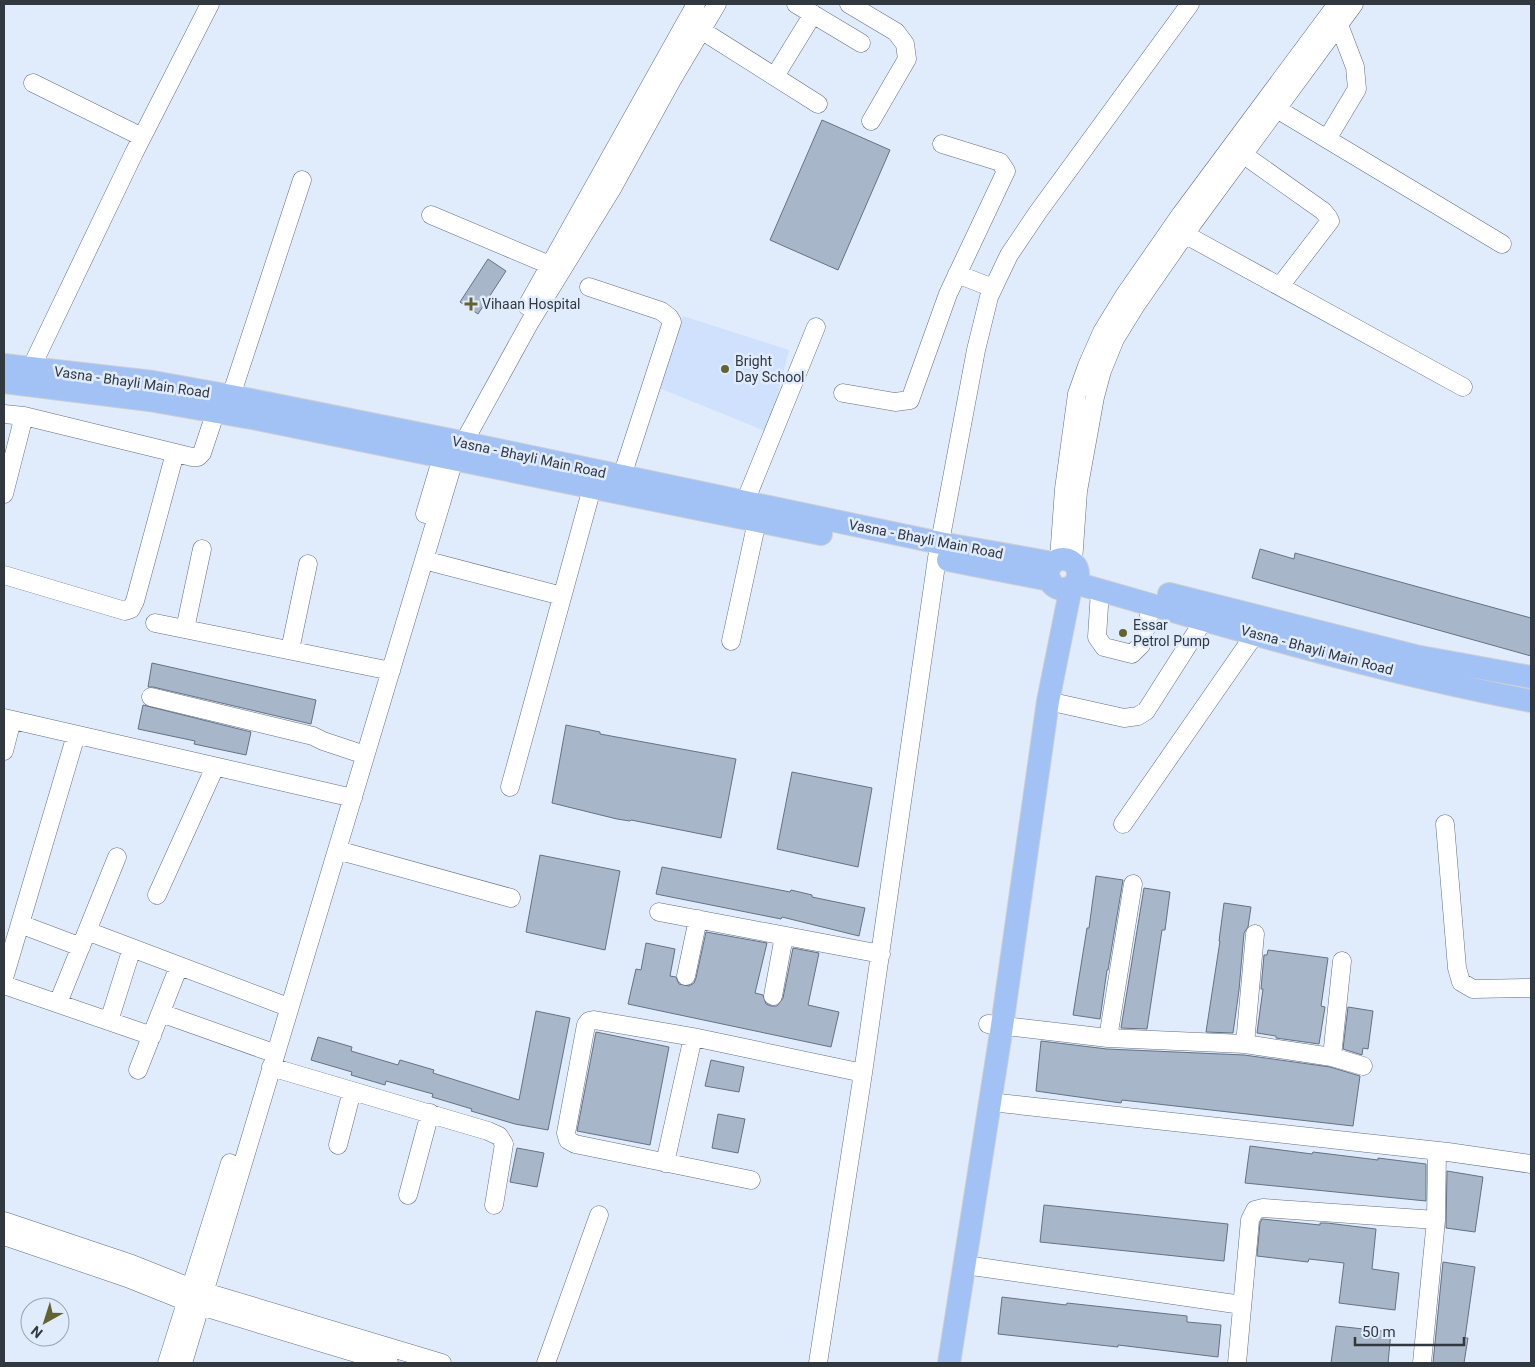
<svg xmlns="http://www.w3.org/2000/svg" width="1535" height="1367" viewBox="0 0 1535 1367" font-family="Roboto,sans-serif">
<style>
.built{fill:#cfe1fc}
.building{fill:#a8b6ca;stroke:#657284}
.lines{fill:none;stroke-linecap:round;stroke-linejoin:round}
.minor-casing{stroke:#636f81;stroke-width:19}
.major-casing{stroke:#cecfd1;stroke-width:24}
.minor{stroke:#fff;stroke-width:18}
.major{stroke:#a2c2f5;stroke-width:22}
.poi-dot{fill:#636330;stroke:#e0ecfc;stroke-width:2}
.labels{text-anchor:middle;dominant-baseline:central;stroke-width:5;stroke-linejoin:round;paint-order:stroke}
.poi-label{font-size:14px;fill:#323840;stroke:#e0ecfc;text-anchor:start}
.street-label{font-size:14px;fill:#323840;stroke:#e0ecfc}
</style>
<rect width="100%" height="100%" fill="#e0ecfc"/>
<!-- built -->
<path class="built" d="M683 316 789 350 768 432 659 388Z"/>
<!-- building -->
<path class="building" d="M822 120 890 150 838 270 770 240Z
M488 259 506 271 478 314 460 302Z
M1260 549 1294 559 1295 553 1531 618V656L1252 578Z
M152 663 316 700 311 724 153 687H148Z
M143 705 251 732 246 755 194 744 195 741 138 729Z
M566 725 600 732V734L736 759 721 838 631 820 630 821 617 819 552 803Z
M792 772 872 788 858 867 777 849Z
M540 855 620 871 605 950 526 932Z
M662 867 790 892 791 890 812 895V897L865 908 859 936 782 917 781 919 656 894Z
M1096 876 1123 880 1108 970H1107L1100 1019 1073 1015 1087 928H1089Z
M1144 888 1170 892 1165 930H1162L1147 1029 1121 1028Z
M1224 903 1251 907 1248 927 1244 933 1239 990 1233 1033 1206 1032 1220 941H1219Z
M706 932 767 943 755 993 763 995 766 1004 771 1006H777L783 998 793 948 819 953 808 1005 839 1012 831 1047 628 1004 636 969 641 970 646 943 675 949 670 976 676 977 679 984 689 986 694 983 696 978Z
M1268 950 1328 958 1321 1006 1325 1007 1319 1044 1276 1038V1036L1257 1033 1263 989H1261L1264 955H1267Z
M1348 1007 1373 1011 1368 1049 1363 1048 1362 1055 1343 1049Z
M536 1011 570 1018 548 1130 515 1124 471 1111 472 1109 432 1097 433 1094 386 1081 385 1085 351 1075 352 1072 311 1060 318 1037 352 1047 351 1051 398 1065 400 1060 434 1070 433 1073 519 1100Z
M596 1032 669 1047 650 1145 577 1131Z
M1041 1041 1107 1049 1244 1055 1330 1067 1360 1076 1353 1126 1122 1100 1121 1103 1036 1091Z
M711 1060 744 1067 739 1092 705 1086Z
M718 1114 745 1119 738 1153 712 1148Z
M1250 1146 1312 1154 1313 1152 1378 1160V1158L1426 1164V1201L1245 1183Z
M517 1148 544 1153 537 1187 510 1182Z
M1447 1171 1483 1177 1475 1232 1446 1228Z
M1044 1205 1228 1224 1224 1261 1040 1242Z
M1262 1219 1320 1225V1223H1327L1376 1229 1372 1269 1399 1273 1395 1310 1339 1303 1344 1263 1309 1259 1308 1262 1257 1256 1260 1223Z
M1443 1262 1475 1267 1465 1338H1468L1464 1363H1433Z
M1002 1297 1066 1305 1067 1303 1187 1316V1322L1221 1325 1218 1357 1118 1345V1347L998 1334Z
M1336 1326 1391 1332 1388 1363H1331Z"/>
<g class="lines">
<defs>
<path id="minor" d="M796 4 861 43
M849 4 896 32 905 44 907 59 871 121
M701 30 818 104
M775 76 813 14
M33 83 142 137
M1277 109 1502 244
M1327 139 1357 89 1355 67 1339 25
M1244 155 1323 211 1328 217 1330 221 1280 286
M431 215 559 269
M1177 230 1463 387
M957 274 993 288
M589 287 661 311 669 317 672 322 622 476
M527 306 696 4
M31 368 134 153 210 4
M843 393 895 402 910 400 948 294 1006 171 1000 162 942 144
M231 396 302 180
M4 414 24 416 192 457H198L202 453 216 411
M4 494 24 416
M745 502 816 327
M425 514 442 457 448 446
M1059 559 1064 489 1077 394 1087 366 1102 332 1124 296 1181 214 1337 4
M424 560 562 596
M1073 562 1078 491 1095 397 1102 371 1115 339 1136 305 1193 223 1354 4
M4 575 125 611 131 609 135 601 175 453
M1100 590 1097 637 1104 647 1132 654 1141 645 1152 605
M155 623 391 671
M185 629 202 549
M731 641 757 521
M290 650 308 564
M151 697 313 736 323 741 356 752
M1048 701 1124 718 1138 716 1146 711 1204 620
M4 718 353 798
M4 751 12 720
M510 787 592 488
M1123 824 1255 634
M1445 824 1457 968 1461 982 1473 989 1531 988
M337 850 511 898
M157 895 215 767
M659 912 881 954
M20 924 81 947
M87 931 280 1004
M686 976 698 919
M4 978 76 735
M4 985 152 1036
M773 996 784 936
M58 1003 117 857
M161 1013 265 1050
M109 1021 132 948
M988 1024 1108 1038 1245 1044 1332 1057 1363 1066
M1108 1038 1133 884
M1245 1044 1255 934
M1332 1057 1342 961
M271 1067 488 1131 499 1136 504 1144 494 1205
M138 1070 179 966
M990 1102 1448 1152 1531 1164
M338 1145 352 1091
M665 1163 693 1037
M751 1180 575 1144 568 1140 566 1133 586 1025 589 1021 594 1020 693 1037 863 1073
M408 1195 430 1113
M4 1221 132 1264 192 1288 442 1363
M4 1236 127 1278 187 1302 389 1363
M965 1265 1242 1305
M167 1363 230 1163
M183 1363 454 460 530 322 613 187 672 80 717 4
M546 1363 599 1215
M818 1363 863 1073 937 558 976 350 989 297 1009 255 1038 212 1190 4
M1237 1363 1250 1220 1255 1210 1263 1208 1436 1220 1437 1151
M1422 1363 1436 1220"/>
<path id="major" d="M4 365 153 382 231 396 451 440 940 543 1053 563
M4 382 149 400 257 419 821 534
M1048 574a15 15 0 1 1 30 0a15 15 0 1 1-30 0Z
M948 560 1050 580
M1075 583C1226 626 1377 672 1531 701
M1169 594 1415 656 1531 677
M949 1363 1002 1026 1048 701 1071 587"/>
</defs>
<!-- minor casing -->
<use href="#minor" class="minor-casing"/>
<!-- major casing -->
<use href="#major" class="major-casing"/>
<!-- minor -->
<use href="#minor" class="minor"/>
<!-- major -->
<use href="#major" class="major"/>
</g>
<!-- markers -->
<g class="poi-dot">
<path d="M468.5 296.5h5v5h5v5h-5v5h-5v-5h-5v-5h5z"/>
<circle cx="725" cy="369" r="5"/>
<circle cx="1123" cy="633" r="5"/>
</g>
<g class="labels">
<!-- poi labels -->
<g class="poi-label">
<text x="482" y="304">Vihaan Hospital</text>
<text x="735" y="361">Bright<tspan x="735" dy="16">Day School</tspan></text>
<text x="1133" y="625">Essar<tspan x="1133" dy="16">Petrol Pump</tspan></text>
</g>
<!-- street labels -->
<g class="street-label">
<text transform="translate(132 382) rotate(8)">Vasna - Bhayli Main Road</text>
<text transform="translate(529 457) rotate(12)">Vasna - Bhayli Main Road</text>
<text transform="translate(926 539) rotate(11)">Vasna - Bhayli Main Road</text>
<text transform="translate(1317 650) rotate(15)">Vasna - Bhayli Main Road</text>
</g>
</g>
<!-- border -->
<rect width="1535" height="1367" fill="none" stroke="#323840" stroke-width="10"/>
<!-- north arrow -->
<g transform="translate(45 1322) rotate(219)"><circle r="24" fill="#e0ecfc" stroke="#9aa4b1"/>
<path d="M0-4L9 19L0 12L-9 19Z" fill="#636330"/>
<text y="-8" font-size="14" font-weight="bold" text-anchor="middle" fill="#323840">N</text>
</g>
<!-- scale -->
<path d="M1355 1337v8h109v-8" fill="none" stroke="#323840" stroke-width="2.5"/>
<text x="1362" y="1337" font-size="15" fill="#323840" stroke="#e0ecfc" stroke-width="4" paint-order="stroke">50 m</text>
</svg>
